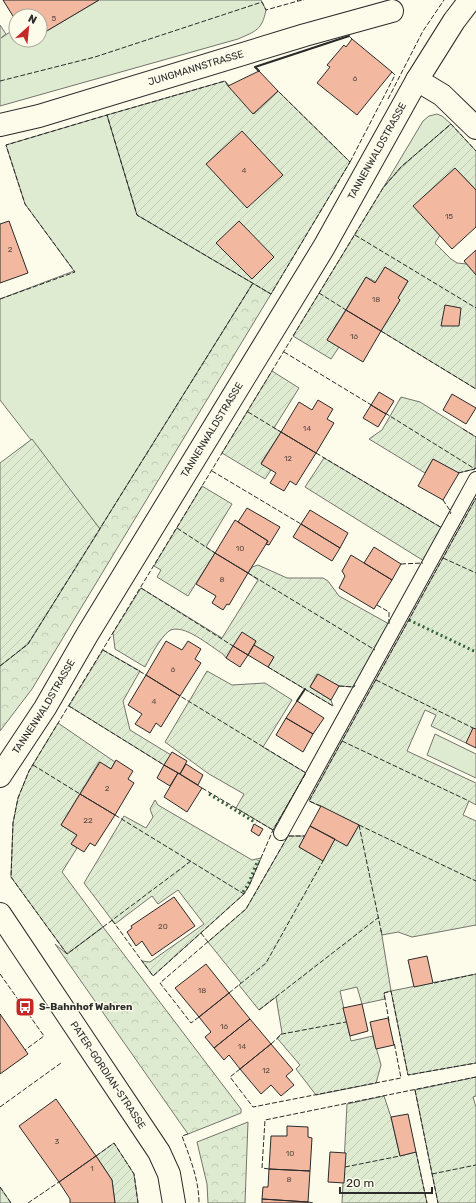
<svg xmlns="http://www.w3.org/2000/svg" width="476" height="1203" viewBox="0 0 476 1203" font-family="Rubik,sans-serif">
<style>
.grass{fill:#deebd1;stroke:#74746e}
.forest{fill:url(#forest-crowns);stroke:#74746e}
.garden{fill:url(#garden-furrows);stroke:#74746e}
.building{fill:#f2b8a0;stroke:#2b2b2b}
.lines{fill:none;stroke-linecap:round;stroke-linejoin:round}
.service-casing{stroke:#2b2b2b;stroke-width:16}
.minor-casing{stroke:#2b2b2b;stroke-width:24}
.tertiary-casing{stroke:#2b2b2b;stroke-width:24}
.service{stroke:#fdfbea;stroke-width:14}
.minor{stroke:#fdfbea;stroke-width:22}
.tertiary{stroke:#fdfbea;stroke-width:22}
.hedge{stroke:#34623c;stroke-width:3;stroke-dasharray:2 3;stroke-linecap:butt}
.fence{stroke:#2b2b2b;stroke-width:1;stroke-dasharray:5 2;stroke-linecap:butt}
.wall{stroke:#2b2b2b;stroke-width:2}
.labels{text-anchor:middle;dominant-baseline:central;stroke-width:3;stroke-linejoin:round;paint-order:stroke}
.number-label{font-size:8px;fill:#5d4e48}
.street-label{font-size:10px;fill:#2b2b2b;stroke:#fdfbea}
.poi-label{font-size:10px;font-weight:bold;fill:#2b2b2b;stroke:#fdfbea;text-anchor:start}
</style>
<defs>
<pattern id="forest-crowns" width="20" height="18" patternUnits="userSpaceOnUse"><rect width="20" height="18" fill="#deebd1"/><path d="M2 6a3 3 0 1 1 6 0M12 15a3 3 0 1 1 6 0" fill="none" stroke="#bfcab4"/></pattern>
<pattern id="garden-furrows" width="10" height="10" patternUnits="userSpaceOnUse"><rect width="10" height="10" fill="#deebd1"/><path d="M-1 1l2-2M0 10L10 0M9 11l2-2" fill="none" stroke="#bfcab4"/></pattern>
</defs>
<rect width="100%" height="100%" fill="#fdfbea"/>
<!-- grass -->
<path class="grass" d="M99 0H261L266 10C262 30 256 31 238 39L0 106V25L6 34 1 38 16 28V40H27L29 42 32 40H40V35Z
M437 114 442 116 451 124 401 167 383 188 423 121 429 116Z
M107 115 137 215 253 283 100 529 0 400V299L74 271 25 204 6 145Z
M435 734 476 754V778L427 755Z"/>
<!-- forest -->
<path class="forest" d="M253 283 271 294 32 689 0 731V666L28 644Z
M103 927 241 1109V1113L188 1134 55 944 67 954Z
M248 1122 245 1203H208L207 1184 197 1142Z
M0 1187 11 1203H0Z"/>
<!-- garden -->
<path class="garden" d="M225 81 254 114 278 91 350 162 271 294 137 215 107 115Z
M451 124 476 151V190L455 168 414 206 440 235 435 243 451 259 457 263 467 264 476 274V389L381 331 400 300 398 298 408 281 385 267 376 282 366 277 327 340 339 347 331 359 293 336 383 188 401 167Z
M272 371 299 388 274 428 281 432 261 463 271 470 265 479 222 453Z
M401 397 420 402 476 437 475 469 458 473 433 459 425 473 369 439 382 430Z
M32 439 100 529 28 644 0 666V463Z
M324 458 442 528 424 561 305 487Z
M202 486 232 504 206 547 215 553 188 596 157 577 161 570 154 566Z
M476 498V729L466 743 431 726 436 715 425 710 407 751 476 783V805L469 801 463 815 476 821V925L412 937 398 932 382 935 381 930 391 991 476 974V1063L408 1075 391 991 384 993 385 999 362 1004 357 987 340 991 351 1041 373 1036 381 1065 376 1083 316 1095 296 1069 300 1065 277 1038 282 1033 276 997 259 1010 239 985 241 983 208 942 246 909 288 836H305L299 847 323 861 335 839 347 846 359 825 309 801Z
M258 565 287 578H323L328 581 339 596 389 624 354 687 339 686 317 674 310 687 331 700 333 706 268 667 274 657 254 645 256 641 242 633 226 658 223 654C211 647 183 622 169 631 159 639 151 656 145 667L115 649 113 633 141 588 222 638 258 580 248 573 252 567Z
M103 650 140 671 123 701 130 730 171 755 164 765 69 706Z
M207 671 232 685 265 683 292 700 263 747 306 773 273 830 236 808 244 794 209 774 165 742Z
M58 723 115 762 111 769 99 762 61 825 77 835 71 844 77 848 62 872 103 927 67 954 11 877 13 823 18 798 29 771Z
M155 800 158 805 252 860 261 858 249 886 244 894 153 976 142 961 150 962 204 924 178 890 158 904 152 896 115 924 84 883 124 816 146 828 153 817 150 809Z
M476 1077V1096L473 1097 476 1107V1203H438L415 1090Z
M384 1096 391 1117 400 1156 416 1152 427 1203H342L347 1104Z
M114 1143 134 1174 138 1203H115L112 1180 96 1156Z"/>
<!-- building -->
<path class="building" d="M3 0H99L40 35V16H16V21Z
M352 39 392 72 357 115 317 83 330 67 327 65 344 45 346 47Z
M259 71 278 91 253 114 228 86Z
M242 131 283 175 247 208 206 164Z
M455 168 476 190V227L452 249 413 206Z
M9 221 28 273 0 283V224Z
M239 221 274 257 252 279 216 243Z
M476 250V275L464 261Z
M385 267 408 281 398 298 400 300 381 331 346 310 366 277 375 283Z
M445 305 461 308 459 326H441Z
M346 310 381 331 363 362 327 340Z
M379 392 394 401 386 414 371 405Z
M452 394 476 408 466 424 443 410Z
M318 400 333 409 327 419 334 423 316 453 281 432 299 402 312 410Z
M371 405 386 414 378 427 363 418Z
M281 432 316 453 296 485 290 481 284 491 270 483 276 473 261 464Z
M433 459 459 473 443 500 418 486Z
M247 508 280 527 269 545 266 544 268 541 238 522Z
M310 510 348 533 340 548 301 524Z
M235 520 268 541 248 573 215 553Z
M301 524 340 548 332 561 293 537Z
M374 547 401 564 392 580 364 563Z
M215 553 248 573 229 605 227 604 223 610 212 603 216 596 196 584Z
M351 555 392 580 374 609 339 588 345 576 342 571Z
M242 632 256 641 248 655 233 646Z
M166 641 182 650 188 641 201 649 195 659 201 663 180 696 146 675Z
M254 645 274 657 268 667 248 655Z
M233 646 248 655 240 667 226 658Z
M318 674 339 686 331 700 310 687Z
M146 675 180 696 161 727 156 723 150 733 135 724 142 714 128 705Z
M297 701 324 718 313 734 286 718Z
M286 718 313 734 303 752 276 735Z
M473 728 476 729V748L466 743Z
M172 752 187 761 180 774 164 765Z
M116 760 133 771 128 779 134 783 115 815 80 794 100 762 111 769Z
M186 764 203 775 198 785 180 774Z
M164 765 178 773 170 786 157 778Z
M178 773 202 788 187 812 164 797Z
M80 794 115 815 95 846 90 843 84 852 71 844 77 835 61 825Z
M321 806 359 825 347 846 310 826Z
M254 824 263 829 259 836 251 831Z
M310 826 335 839 323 861 299 847Z
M174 897 195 926 152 956 142 941 136 946 127 932 132 928 131 926Z
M427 956 433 983 414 987 408 960Z
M206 964 229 993 199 1017 175 988Z
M229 993 250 1019 214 1048 205 1037 211 1032 199 1017Z
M362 1004 368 1031 350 1036 343 1008Z
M0 1014 28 1054 0 1074Z
M388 1018 394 1045 376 1049 370 1022Z
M250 1019 271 1044 240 1069 229 1055 224 1060 214 1048Z
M271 1044 293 1070 286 1076 294 1085 281 1096 271 1085 261 1094 240 1069Z
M56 1099 96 1156 59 1182 19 1126Z
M408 1114 416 1152 400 1156 391 1117Z
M287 1126 308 1127V1137L312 1138 310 1171 269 1169 271 1136H287Z
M330 1152 346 1153 344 1183 328 1182Z
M96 1156 112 1180 115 1203H70V1199L59 1182Z
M269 1169 310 1171 308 1202 262 1199 263 1187H268Z
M262 1199 308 1202V1203H262Z"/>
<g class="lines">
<defs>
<path id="service" d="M281 833 476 479"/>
<g id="minor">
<path d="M417 80 442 95 476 128"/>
<path id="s1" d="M0 125 39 116 305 35 392 11"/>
</g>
<g id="tertiary">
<path id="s2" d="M0 776 45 708 87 635 324 247 417 80 454 21 470 0"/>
<path id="s3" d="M0 914 159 1152 169 1174 174 1203"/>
</g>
</defs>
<!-- service casing -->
<use href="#service" class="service-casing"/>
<!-- minor casing -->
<use href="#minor" class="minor-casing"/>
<!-- tertiary casing -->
<use href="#tertiary" class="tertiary-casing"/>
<!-- service -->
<use href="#service" class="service"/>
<!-- minor -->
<use href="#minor" class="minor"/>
<!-- tertiary -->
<use href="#tertiary" class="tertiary"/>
<!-- hedge -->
<path class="hedge" d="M409 620 476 652
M209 794 256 823
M243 892 248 885 258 860"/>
<!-- fence -->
<path class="fence" d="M297 0 298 1 304 0
M259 71 255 67 349 36 352 39
M0 81 95 57 262 2 266 10 298 1
M228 86 225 81 107 115 137 215 271 294 350 162 278 91
M388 99 423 31 444 0
M350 162 395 75 392 72
M355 235 476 308
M319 293 346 310
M0 299 75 272 25 204 6 145 107 115
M381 331 476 389
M284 352 373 406
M248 412 281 432
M385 413 475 469
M463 429 476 437
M316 453 442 528
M212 471 301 524
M458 473 475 469 476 467
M443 500 451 512 450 514
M177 528 215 553
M443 558 476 573
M401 564 423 563
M248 573 375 650
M141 588 233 646
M377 605 389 612V624
M103 650 146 675
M0 666 28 644 253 283
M268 667 333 706
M376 680 473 728
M339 686 354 687 355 685
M69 706 164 765
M342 741 469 801
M33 765 80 794
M202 788 273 830
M321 806 309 801 476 498
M115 815 244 894
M359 825 476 881
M359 825 382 935
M191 861 67 954 11 877 13 823 18 798 29 771 383 188 401 167 451 124 476 151
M112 920 153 976 244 894 249 886 273 830 306 773 180 696
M201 933 208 942
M0 974 44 1036 25 1050
M434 983 476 974
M229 993 266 963 323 861
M259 1010 379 917
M199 1017 191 1023 160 983 246 909 288 836H305
M389 1021 384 993 391 991 408 1075 476 1063
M271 1044 282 1034 346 1022
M240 1069 230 1077 253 1107 401 1078 394 1042
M415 1090 438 1203
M0 1107 61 1063
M188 1134 182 1136C190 1158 199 1180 199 1203
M416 1152 427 1203
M96 1156 114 1143 134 1174 138 1203
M345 1167 400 1156
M269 1169 262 1168 265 1120 476 1077
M432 1174 476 1165
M0 1187 11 1203
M308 1202 314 1203
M28 1203 59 1182"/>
<!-- wall -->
<path class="wall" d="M259 71 255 67 349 36
M297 701 305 689"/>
</g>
<!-- icons -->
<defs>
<symbol id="bus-square" viewBox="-11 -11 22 22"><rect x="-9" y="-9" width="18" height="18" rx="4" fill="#c62828" stroke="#fdfbea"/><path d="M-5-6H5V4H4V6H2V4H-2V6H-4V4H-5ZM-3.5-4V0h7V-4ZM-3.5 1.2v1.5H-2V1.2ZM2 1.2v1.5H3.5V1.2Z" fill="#fff"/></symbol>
</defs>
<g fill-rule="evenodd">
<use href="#bus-square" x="14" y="996" width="22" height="22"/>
</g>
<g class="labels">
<!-- number labels -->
<g class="number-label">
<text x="54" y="18">5</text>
<text x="355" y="78">6</text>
<text x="244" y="170">4</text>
<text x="449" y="216">15</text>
<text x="10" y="249">2</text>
<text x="376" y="299">18</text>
<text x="354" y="336">16</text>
<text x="307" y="428">14</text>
<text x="288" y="458">12</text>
<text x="240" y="548">10</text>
<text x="222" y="579">8</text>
<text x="173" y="669">6</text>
<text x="154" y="701">4</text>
<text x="107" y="788">2</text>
<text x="88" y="820">22</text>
<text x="163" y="926">20</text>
<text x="202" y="990">18</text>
<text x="224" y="1026">16</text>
<text x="242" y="1046">14</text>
<text x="266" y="1070">12</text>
<text x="57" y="1141">3</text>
<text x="290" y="1153">10</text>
<text x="92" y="1168">1</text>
<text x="289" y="1179">8</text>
</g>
<!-- street labels -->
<g class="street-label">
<text stroke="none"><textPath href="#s1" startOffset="204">JUNGMANNSTRASSE</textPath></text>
<text stroke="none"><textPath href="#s2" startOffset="730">TANNENWALDSTRASSE</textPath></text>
<text stroke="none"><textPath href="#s2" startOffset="406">TANNENWALDSTRASSE</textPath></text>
<text stroke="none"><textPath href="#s2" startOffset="82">TANNENWALDSTRASSE</textPath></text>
<text stroke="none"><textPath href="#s3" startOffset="194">PATER-GORDIAN-STRASSE</textPath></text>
</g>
<!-- poi labels -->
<g class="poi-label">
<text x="39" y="1007">S-Bahnhof Wahren</text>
</g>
</g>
<!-- north arrow -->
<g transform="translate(28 28) rotate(27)"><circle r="19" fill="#fdfbea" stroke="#a9a89e"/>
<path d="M0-3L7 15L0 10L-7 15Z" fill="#c62828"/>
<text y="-6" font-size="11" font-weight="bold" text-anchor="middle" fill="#2b2b2b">N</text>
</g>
<!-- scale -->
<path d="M340 1187v6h92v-6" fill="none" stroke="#2b2b2b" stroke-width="2"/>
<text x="346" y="1187" font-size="12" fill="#2b2b2b" stroke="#fdfbea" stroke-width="3" paint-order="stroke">20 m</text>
</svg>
